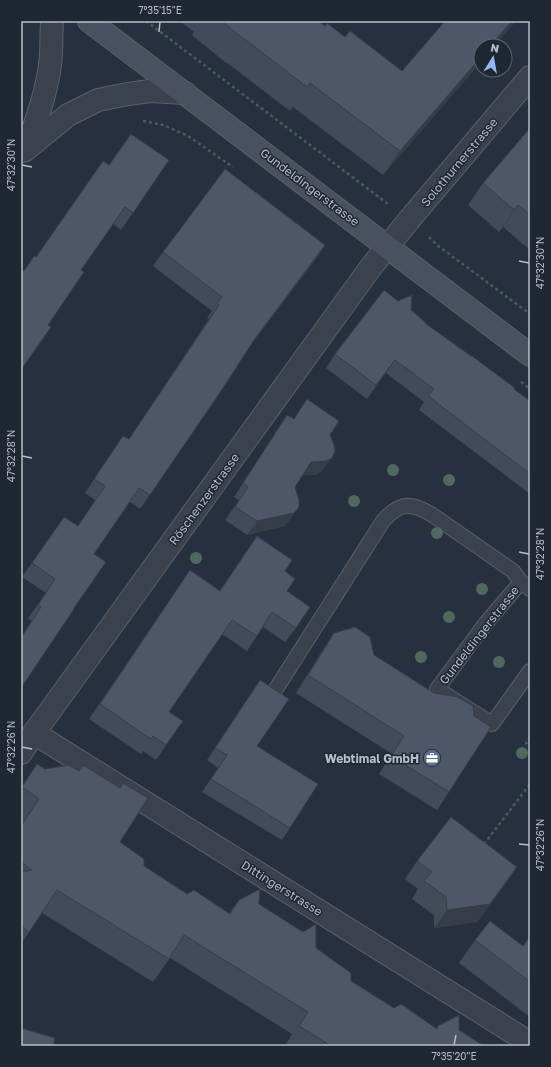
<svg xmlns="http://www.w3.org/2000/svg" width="551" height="1067" viewBox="0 0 551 1067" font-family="'Golos Text',sans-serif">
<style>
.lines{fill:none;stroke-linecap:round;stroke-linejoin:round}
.service-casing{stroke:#59606c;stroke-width:16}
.minor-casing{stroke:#59606c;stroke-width:24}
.secondary-casing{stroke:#59606c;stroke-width:24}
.path{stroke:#495b5e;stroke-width:2.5;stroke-dasharray:3 3;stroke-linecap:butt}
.service{stroke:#3b424e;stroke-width:14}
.minor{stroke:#3b424e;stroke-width:22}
.secondary{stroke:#495161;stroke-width:22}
.tree{fill:#4f695f}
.wall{fill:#424b59}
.shaded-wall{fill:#363d48}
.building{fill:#4d5767;stroke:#363d48}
.ticks{fill:none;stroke:#b7bdc9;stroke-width:1.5}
.labels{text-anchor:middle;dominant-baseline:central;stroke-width:3;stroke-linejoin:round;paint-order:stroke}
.street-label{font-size:12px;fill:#b7bdc9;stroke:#1f2733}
.poi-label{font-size:12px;font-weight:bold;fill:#b7bdc9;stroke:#1f2733;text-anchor:end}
.neatline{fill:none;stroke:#b7bdc9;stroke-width:1.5}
.ticks-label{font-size:10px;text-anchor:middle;fill:#b7bdc9}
</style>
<rect width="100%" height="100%" fill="#27303e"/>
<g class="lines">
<defs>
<path id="service" d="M530 589 521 582 486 623 437 689 492 724 530 671
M274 692 383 521C400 502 410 502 431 514L513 571 521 582"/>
<path id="minor" d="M26 148C37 121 46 94 50 65 52 51 51 35 52 21
M24 151 68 115 98 100 128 94 150 91 185 93
M34 733 530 1043
M21 753 34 733 371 267 409 220 530 77"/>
<path id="secondary" d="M89 21 530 355"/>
</defs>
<!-- service casing -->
<use href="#service" class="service-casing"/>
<!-- minor casing -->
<use href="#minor" class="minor-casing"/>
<!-- secondary casing -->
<use href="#secondary" class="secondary-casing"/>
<!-- path -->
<path class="path" d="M146 21 388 204
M143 121 163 125 188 136 233 167
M429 237 437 245 530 314
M521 382 530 389
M530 737 526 743 530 746
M484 844 530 784"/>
<!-- service -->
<use href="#service" class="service"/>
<!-- minor -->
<use href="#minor" class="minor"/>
<!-- secondary -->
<use href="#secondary" class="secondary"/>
</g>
<!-- trees -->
<g class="tree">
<circle cx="393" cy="470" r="6"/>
<circle cx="449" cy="480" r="6"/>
<circle cx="354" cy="501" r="6"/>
<circle cx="437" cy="533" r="6"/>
<circle cx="196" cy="558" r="6"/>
<circle cx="482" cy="589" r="6"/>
<circle cx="449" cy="617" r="6"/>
<circle cx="421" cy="657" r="6"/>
<circle cx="499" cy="662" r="6"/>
<circle cx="522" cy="753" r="6"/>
</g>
<!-- wall -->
<path class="wall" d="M180 21H318L325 26 345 37 402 71 445 21H516L494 46H481V62L383 175 293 107 290 111 226 62V63L192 35 194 32Z
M530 128V250L503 227 499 232 468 205 483 183Z
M169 160 121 230 113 224 81 270 48 325 23 271 36 257 109 165Z
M325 245 316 259 250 346 216 399 140 509 130 502 94 554 74 608 21 688V637L32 621 28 618 46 593 22 577 64 517 78 526 95 500 85 493 123 436 129 439 209 319 207 318 212 311 153 266 163 252Z
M411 310 425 323 530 401V494L419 410 424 402 386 373 367 399 326 368 335 354Z
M287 415 330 435 322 471 316 475H302L295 487 299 507 285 526 247 535 225 520 239 500 234 497 278 429Z
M257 536 285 571 287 591 296 628 285 642 263 627 247 651 222 634 169 712 183 721 156 760 143 751 141 754 89 719 190 570 220 591Z
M334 633 374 655 449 792 437 810 379 774 392 754 296 693 322 651Z
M260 680 257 746 290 828 282 840 202 792 218 768 207 760Z
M37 764 144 866 187 894 229 913 239 900 259 904 316 948 351 981 394 1008 437 1028 459 1030 484 1046H285L292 1034 170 958 153 982 42 913 21 944V825L23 821 21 820V787Z
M417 861 505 885 477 922 434 928V915L412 899 418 889 405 879Z
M530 937V1017L459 963 475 940 523 946Z"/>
<!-- shaded-wall -->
<path class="shaded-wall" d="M512 21H516L494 46H490Z
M481 57V62L383 175 400 151Z
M518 205 503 227 499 232 514 210Z
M325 245 316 259 244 354 254 340Z
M395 360 386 373 367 399 376 385Z
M225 385 216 399H215Z
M332 458 322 471 316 475H302L311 462Z
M299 507 285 526 247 535 257 521Z
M517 867 505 885 477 922 434 928 447 910Z"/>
<!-- building -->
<path class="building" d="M221 21H318L325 26 327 23 345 37 350 31 402 71 445 21H512L490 46H481V57L400 151 310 83 307 87 243 38Z
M530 128V215L518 205 514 210 483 183Z
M131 134 169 160 133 213 125 207 81 270 84 272 48 325 51 327 21 370V270L24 271 34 256 36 257 103 161 109 165Z
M225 169 325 245 254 340 225 385 150 495 139 488 94 554 106 562 74 608V609L21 688V638L41 607 38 605 55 579 32 563 64 517 78 526 105 486 94 479 123 436 129 439 219 305 217 304 222 297 163 252Z
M384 290 398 301 412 295 411 310 425 322V323L471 356H472L515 388 514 389 530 401V474L428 396 434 389 395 360 376 385 335 354Z
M307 399 339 421 330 435 334 445 335 451 332 458 326 461 311 462 295 487 299 500V507L294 513 257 521 235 507 248 487 243 483 287 415 294 419Z
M257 536 292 560 285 571 295 579 287 591 310 607 296 628 272 612 257 636 232 620 169 712 183 721 166 745 153 736 151 739 100 704 190 570 220 591Z
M355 627 370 637 374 655 434 693 458 697 464 701 473 706 474 716 491 727 449 792 391 756 404 736 308 675 334 633Z
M260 680 289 699 257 746 318 784 290 828 211 779 227 755 215 748Z
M37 764 45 769 69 765 79 771 83 765 120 788 123 783 148 798 120 842 144 859V866L187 894 194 890 230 914 239 900 260 889 259 904 303 932 316 924V948L351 973V981L394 1008 401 1004 437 1029 438 1026 459 1015V1030L484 1046H331L299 1026 308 1012 184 935 169 959 57 890 29 932 21 926V872L32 870 21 862V826L39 799 22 787Z
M451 817 517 867 490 904 447 910 446 897 424 881 432 872 417 861Z
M490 921 523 946 530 937V982L475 940Z
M21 1028 55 1038 53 1046H21Z"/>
<!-- ticks -->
<path class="ticks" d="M159 32 160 22M22 165 32 167M519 261 529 263M22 456 32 458M519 552 529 554M22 747 32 749M519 844 529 845M454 1045 456 1035"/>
<!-- icons -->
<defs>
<symbol id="office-disc" viewBox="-11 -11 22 22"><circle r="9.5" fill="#5c6f8a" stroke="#1f2733"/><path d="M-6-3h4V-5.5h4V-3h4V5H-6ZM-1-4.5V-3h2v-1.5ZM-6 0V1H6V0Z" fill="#fff"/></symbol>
</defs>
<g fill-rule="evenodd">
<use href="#office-disc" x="422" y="748" width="20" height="20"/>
</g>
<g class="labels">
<!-- street labels -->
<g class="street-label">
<text transform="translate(459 162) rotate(-50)">Solothurnerstrasse</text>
<text transform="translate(310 187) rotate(37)">Gundeldingerstrasse</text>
<text transform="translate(204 499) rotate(-54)">Röschenzerstrasse</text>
<text transform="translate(479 635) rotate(-52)">Gundeldingerstrasse</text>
<text transform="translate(282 888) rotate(32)">Dittingerstrasse</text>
</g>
<!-- poi labels -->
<g class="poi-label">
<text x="419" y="758">Webtimal GmbH</text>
</g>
</g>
<!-- border -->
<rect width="551" height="1067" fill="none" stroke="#1f2733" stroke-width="44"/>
<!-- north arrow -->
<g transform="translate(493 58) rotate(11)"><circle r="19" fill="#1f2733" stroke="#5c636f"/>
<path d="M0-3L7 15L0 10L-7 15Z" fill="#93b5f1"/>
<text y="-6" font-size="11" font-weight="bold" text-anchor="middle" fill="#b7bdc9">N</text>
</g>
<rect x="22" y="22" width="507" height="1023" class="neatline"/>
<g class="ticks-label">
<text x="160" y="14">7°35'15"E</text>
<text transform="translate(11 165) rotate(-90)" y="4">47°32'30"N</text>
<text transform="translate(540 263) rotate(-90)" y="4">47°32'30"N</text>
<text transform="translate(11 456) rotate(-90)" y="4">47°32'28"N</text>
<text transform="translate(540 554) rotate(-90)" y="4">47°32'28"N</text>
<text transform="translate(11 747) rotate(-90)" y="4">47°32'26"N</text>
<text transform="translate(540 845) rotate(-90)" y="4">47°32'26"N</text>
<text x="454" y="1060">7°35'20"E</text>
</g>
</svg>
